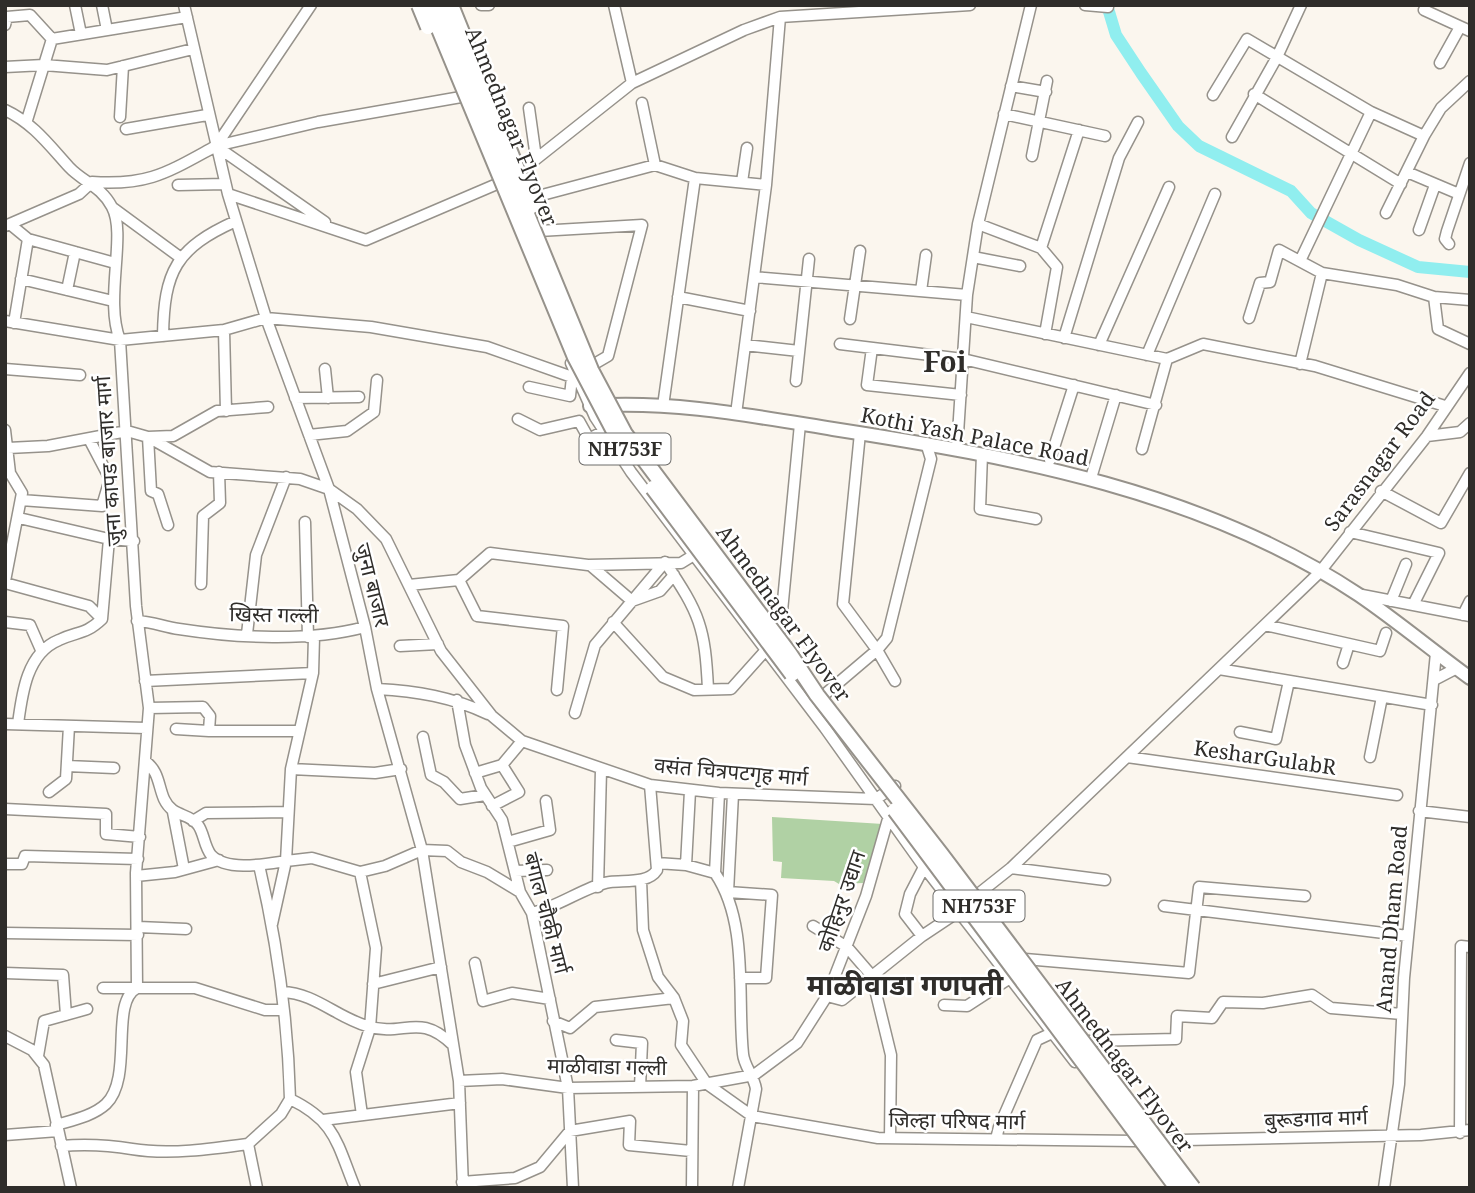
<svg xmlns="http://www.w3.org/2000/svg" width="1475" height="1193" viewBox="0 0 1475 1193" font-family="'Noto Serif','Noto Sans Devanagari',serif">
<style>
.green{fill:#b0d1a4}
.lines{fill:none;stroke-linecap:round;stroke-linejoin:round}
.river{stroke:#90eeef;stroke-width:12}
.minor-casing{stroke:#96928b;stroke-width:13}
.major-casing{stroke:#96928b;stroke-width:16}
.minor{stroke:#fff;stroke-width:10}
.major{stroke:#fff;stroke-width:12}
.highway-bridge-casing{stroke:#96928b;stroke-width:18;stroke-linecap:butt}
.highway-bridge{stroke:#fff;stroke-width:14}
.labels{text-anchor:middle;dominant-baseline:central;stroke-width:5;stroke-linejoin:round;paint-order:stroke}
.shield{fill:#fff;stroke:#6d6c6a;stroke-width:2}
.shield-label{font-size:19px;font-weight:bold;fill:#2f2d2a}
.street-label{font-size:21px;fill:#2f2d2a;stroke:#fff}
.district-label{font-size:28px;font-weight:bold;fill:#2f2d2a;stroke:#fff}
</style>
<rect width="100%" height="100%" fill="#fbf6ee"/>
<!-- green -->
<path class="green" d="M772 817 883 824 863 883 839 884 834 881 781 878 782 862 773 861Z"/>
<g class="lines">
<!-- river -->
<path class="river" d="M1107 5 1116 35 1141 73 1178 126 1199 146 1291 191 1311 213 1359 240 1418 267 1470 272"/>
<defs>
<path id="minor" d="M75 5 81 34
M102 5 107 30
M184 5 228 194 266 318 329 489 365 627 377 689 422 850 459 1081 463 1188
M311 5 216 146 318 122 461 97
M481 5H489
M614 5 632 83
M1085 5 1108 7
M1424 10 1470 31
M5 25 7 17 30 15 52 39
M1440 63 1460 27
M5 67 44 65 107 70 193 49
M1011 86 1046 92
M1254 94 1401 184
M1213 95 1247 39 1371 112 1424 136
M642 103 655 165
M529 108 536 158
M5 110C33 123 49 145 69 167 83 182 101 186 112 207 127 234 104 300 120 340L136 606 149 708 136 873 137 988C109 1002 134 1077 106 1104 93 1116 73 1120 56 1125
M1004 114 1105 136
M120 117 123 66
M27 120 52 39 187 17
M126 129 207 115
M1232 137 1277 57 1301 5
M1032 156 1047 81
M1407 172 1459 194
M742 182 747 148
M178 185 225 184
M228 194 366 240 497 184 526 167 632 83 744 30 780 17 970 5
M527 199 655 165 695 178 766 185
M113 208 181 258
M1386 213 1424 136 1441 108 1470 81
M978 224 1041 248 1057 267 1045 334
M11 225 28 239
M5 226 79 194 92 182C149 186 168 172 216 146L325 222
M1419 230 1435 185
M1449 244 1445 239 1447 231 1470 163
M1041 248 1079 130
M973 257 1020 266
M1300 261 1371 112
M754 277 967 295
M21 279 113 301
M67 290 75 252
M921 291 926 255
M678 297 750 311
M1434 297 1470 300
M966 317 1167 359 1203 344 1315 366 1445 406
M1249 318 1260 283 1270 282 1279 250 1322 273
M850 319 860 251
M5 321 120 340 224 330 266 318 371 327 487 347 572 377 608 356 642 225 539 231
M14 323 28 239 115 263
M224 330 226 411
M163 336C164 271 176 248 236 221
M1064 338 1119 158 1138 122
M840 344 963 359 1156 405
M745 345 799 351
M1099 345 1169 187
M872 348 867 385 961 395
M1147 355 1215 194
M571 363 595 417 631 472 825 728 924 867 1075 1062
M1300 364 1322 273 1397 285 1434 297 1438 329 1470 344
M5 369 80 375
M325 369 328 398
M796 381 809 259
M529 387 570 396 572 377
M295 398 359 397
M663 406 695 178
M736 414 766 185 780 17
M518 419 540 430 579 421 589 439 604 431
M5 430 10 473 22 493 5 581
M860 433 843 604 877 650 887 638 931 459 926 443
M309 435 347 431 374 412 377 380
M1427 436 1460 432 1470 423
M8 448 48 446 127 431 148 437 210 472 300 479 329 489 357 509 386 539 441 651 492 716 522 741 650 785 719 793 876 799 895 786
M957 449 967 295 978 224 1031 5
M1142 449 1167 359
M982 454 980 509 1036 519
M1050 460 1074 385
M1091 478 1116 395
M1381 491 1441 523 1470 473
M21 500 102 506 110 479 89 439
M19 518 109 539 134 541
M305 522 308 637
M168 525 158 494 151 491 148 437 173 436 217 411 268 407
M1350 532 1439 553 1413 605
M590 565 632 601 660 591 674 575
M459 580 490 553 588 565 681 563 694 555
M5 583 89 606 102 619
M201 584 203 516 220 503 219 472
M409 585 459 580 477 616 563 626 557 690
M1362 595 1470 616
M1391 601 1406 564
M1463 615 1470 601
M137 621C154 622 164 627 179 629 237 638 309 642 365 627
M5 622 30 625 41 650
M613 622 663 677 694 690 731 689 765 651
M1265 625 1380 651 1386 633
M780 632 800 424
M247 634 256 555 286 477
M400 646 438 644
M1343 663 1349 644
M1219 669 1432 705
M1434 680 1457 668
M145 681 313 673
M377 689C417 691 452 697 488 714
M824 695 877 650 895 681
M457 700 465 745 481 788 502 820 520 892 532 913 568 1088 573 1188
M149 708 203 707 210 716 209 731H298
M575 713 595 645 665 562C700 614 705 627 708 689
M5 724 146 728
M18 724C22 693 27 653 59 640 78 631 85 635 102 619L109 539
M176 729 209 731
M1240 732 1276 739 1289 681
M423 737 431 775 444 782 460 799 485 795
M1127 757 1397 795
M1370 757 1382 697
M145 761C159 771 158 785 164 799 173 818 188 812 198 825 204 833 204 846 211 855 227 872 266 864 286 861L291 769 313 673 314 637
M67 766 114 768
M291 769 375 773 401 769
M475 773 502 765 522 741
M49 792 66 779 69 726
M733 794 728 892 772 895 766 978H740
M492 806 519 792 502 765
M5 809 106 814V834L140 837
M1419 811 1470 817
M173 812 184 869
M193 821 206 813 288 812
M508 842 550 830 546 801
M657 863 686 865 715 873C749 923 737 996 743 1054 744 1066 754 1076 756 1089L738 1188
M5 864H22L25 856 138 859
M686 865 690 791
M1011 868 1105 880
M515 871 547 870
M360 872 385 866 422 850 447 851 461 862 487 872 520 892
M715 873 719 793
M136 876 175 872 219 860
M641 880 643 930 658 977 674 998 683 1021 681 1045 707 1084 752 1116 878 1138 1135 1141 1421 1135 1470 1130
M598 887 601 770
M977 895 1011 868 1319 573 1427 436 1470 373
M1164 906 1408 936
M532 913C558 907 588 885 610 882 625 880 648 884 657 870L650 785
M272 924 286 861 312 858 360 872 376 948 370 1028 356 1072 362 1115
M813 926 847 947 872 976
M138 927 186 929
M5 933 138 935
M922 936 905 914 910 894 924 867
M1025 959 1189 973 1199 887 1305 896
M475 963 483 1001 512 993 550 999
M5 973 63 975 66 1015
M872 977 891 1055 890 1138
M373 984 441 967
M103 988H195L265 1010H283
M282 992C315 993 336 1017 367 1026 404 1038 418 1011 453 1045
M827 996 842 1000 922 936 961 910
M944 1005 967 1006 1010 978
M553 1021 570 1028 595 1007 674 998
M5 1036 32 1050 44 1065 71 1188
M616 1040 642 1043 640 1087
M1088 1041 1176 1039 1177 1016 1212 1018 1223 1002 1263 1003 1312 995 1331 1008 1402 1014
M38 1056 44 1021 87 1009
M459 1081 502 1079 568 1088 693 1086 754 1075 797 1043 827 996 866 896 890 812
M290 1099C336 1121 337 1144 355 1188
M323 1120 460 1103
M1460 1133 1461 946 1470 947
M5 1135 58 1131
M996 1139 999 1127 1037 1040 1052 1033
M61 1146C86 1144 108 1145 132 1149 169 1155 212 1149 248 1144
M462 1182 515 1178 540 1167 570 1131 630 1121 629 1145 691 1151
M257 1188 248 1144 281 1114 290 1099C288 1020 277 942 259 865
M692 1188 693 1086
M1384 1188 1399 1084 1404 978 1436 653"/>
<path id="major" d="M590 406C671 400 753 416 833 429 1014 457 1203 491 1359 595 1397 621 1433 651 1470 678"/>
</defs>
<!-- minor casing -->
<use href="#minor" class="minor-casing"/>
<!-- major casing -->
<use href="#major" class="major-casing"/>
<!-- minor -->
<use href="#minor" class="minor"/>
<!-- major -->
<use href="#major" class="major"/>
<defs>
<path id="highway-bridge" d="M419 5 428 27
M429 5 575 357 617 437
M441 5 591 370 625 434 789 653 817 695 941 854 1193 1188
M451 5 532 206
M653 488 792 674
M895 810 1177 1188"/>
</defs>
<!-- highway-bridge casing -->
<use href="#highway-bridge" class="highway-bridge-casing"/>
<!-- highway-bridge -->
<use href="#highway-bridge" class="highway-bridge"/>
</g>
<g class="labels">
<!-- shield labels -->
<g class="shield">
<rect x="579.5" y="433.5" width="91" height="31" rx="5"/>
<rect x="933.5" y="890.5" width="91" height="31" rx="5"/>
</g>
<g class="shield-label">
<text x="625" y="449">NH753F</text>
<text x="979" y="906">NH753F</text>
</g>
<!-- street labels -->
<g class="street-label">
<text transform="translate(512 126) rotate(68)">Ahmednagar Flyover</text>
<text transform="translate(975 436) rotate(11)">Kothi Yash Palace Road</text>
<text transform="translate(108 461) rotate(-94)">जुना कापड बाजार मार्ग</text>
<text transform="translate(1379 461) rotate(-53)">Sarasnagar Road</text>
<text transform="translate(373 585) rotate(76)">जुना बाजार</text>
<text transform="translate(784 613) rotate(54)">Ahmednagar Flyover</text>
<text transform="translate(274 614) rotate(1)">खिस्त गल्ली</text>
<text transform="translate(1265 757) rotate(8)">KesharGulabR</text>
<text transform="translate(731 771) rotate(5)">वसंत चित्रपटगृह मार्ग</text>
<text transform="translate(841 901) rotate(-71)">कोहिनुर उद्यान</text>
<text transform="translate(547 913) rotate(75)">बंगाल चौकी मार्ग</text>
<text transform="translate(1391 919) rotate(-85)">Anand Dham Road</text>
<text transform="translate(1125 1065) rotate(53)">Ahmednagar Flyover</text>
<text transform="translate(607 1066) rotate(1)">माळीवाडा गल्ली</text>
<text transform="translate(1316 1118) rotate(-2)">बुरूडगाव मार्ग</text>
<text transform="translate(957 1120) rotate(1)">जिल्हा परिषद मार्ग</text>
</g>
<!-- district labels -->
<g class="district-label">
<text x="945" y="361">Foi</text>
<text x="905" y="984">माळीवाडा गणपती</text>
</g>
</g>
<!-- border -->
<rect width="1475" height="1193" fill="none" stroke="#2f2d2a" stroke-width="14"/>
</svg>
